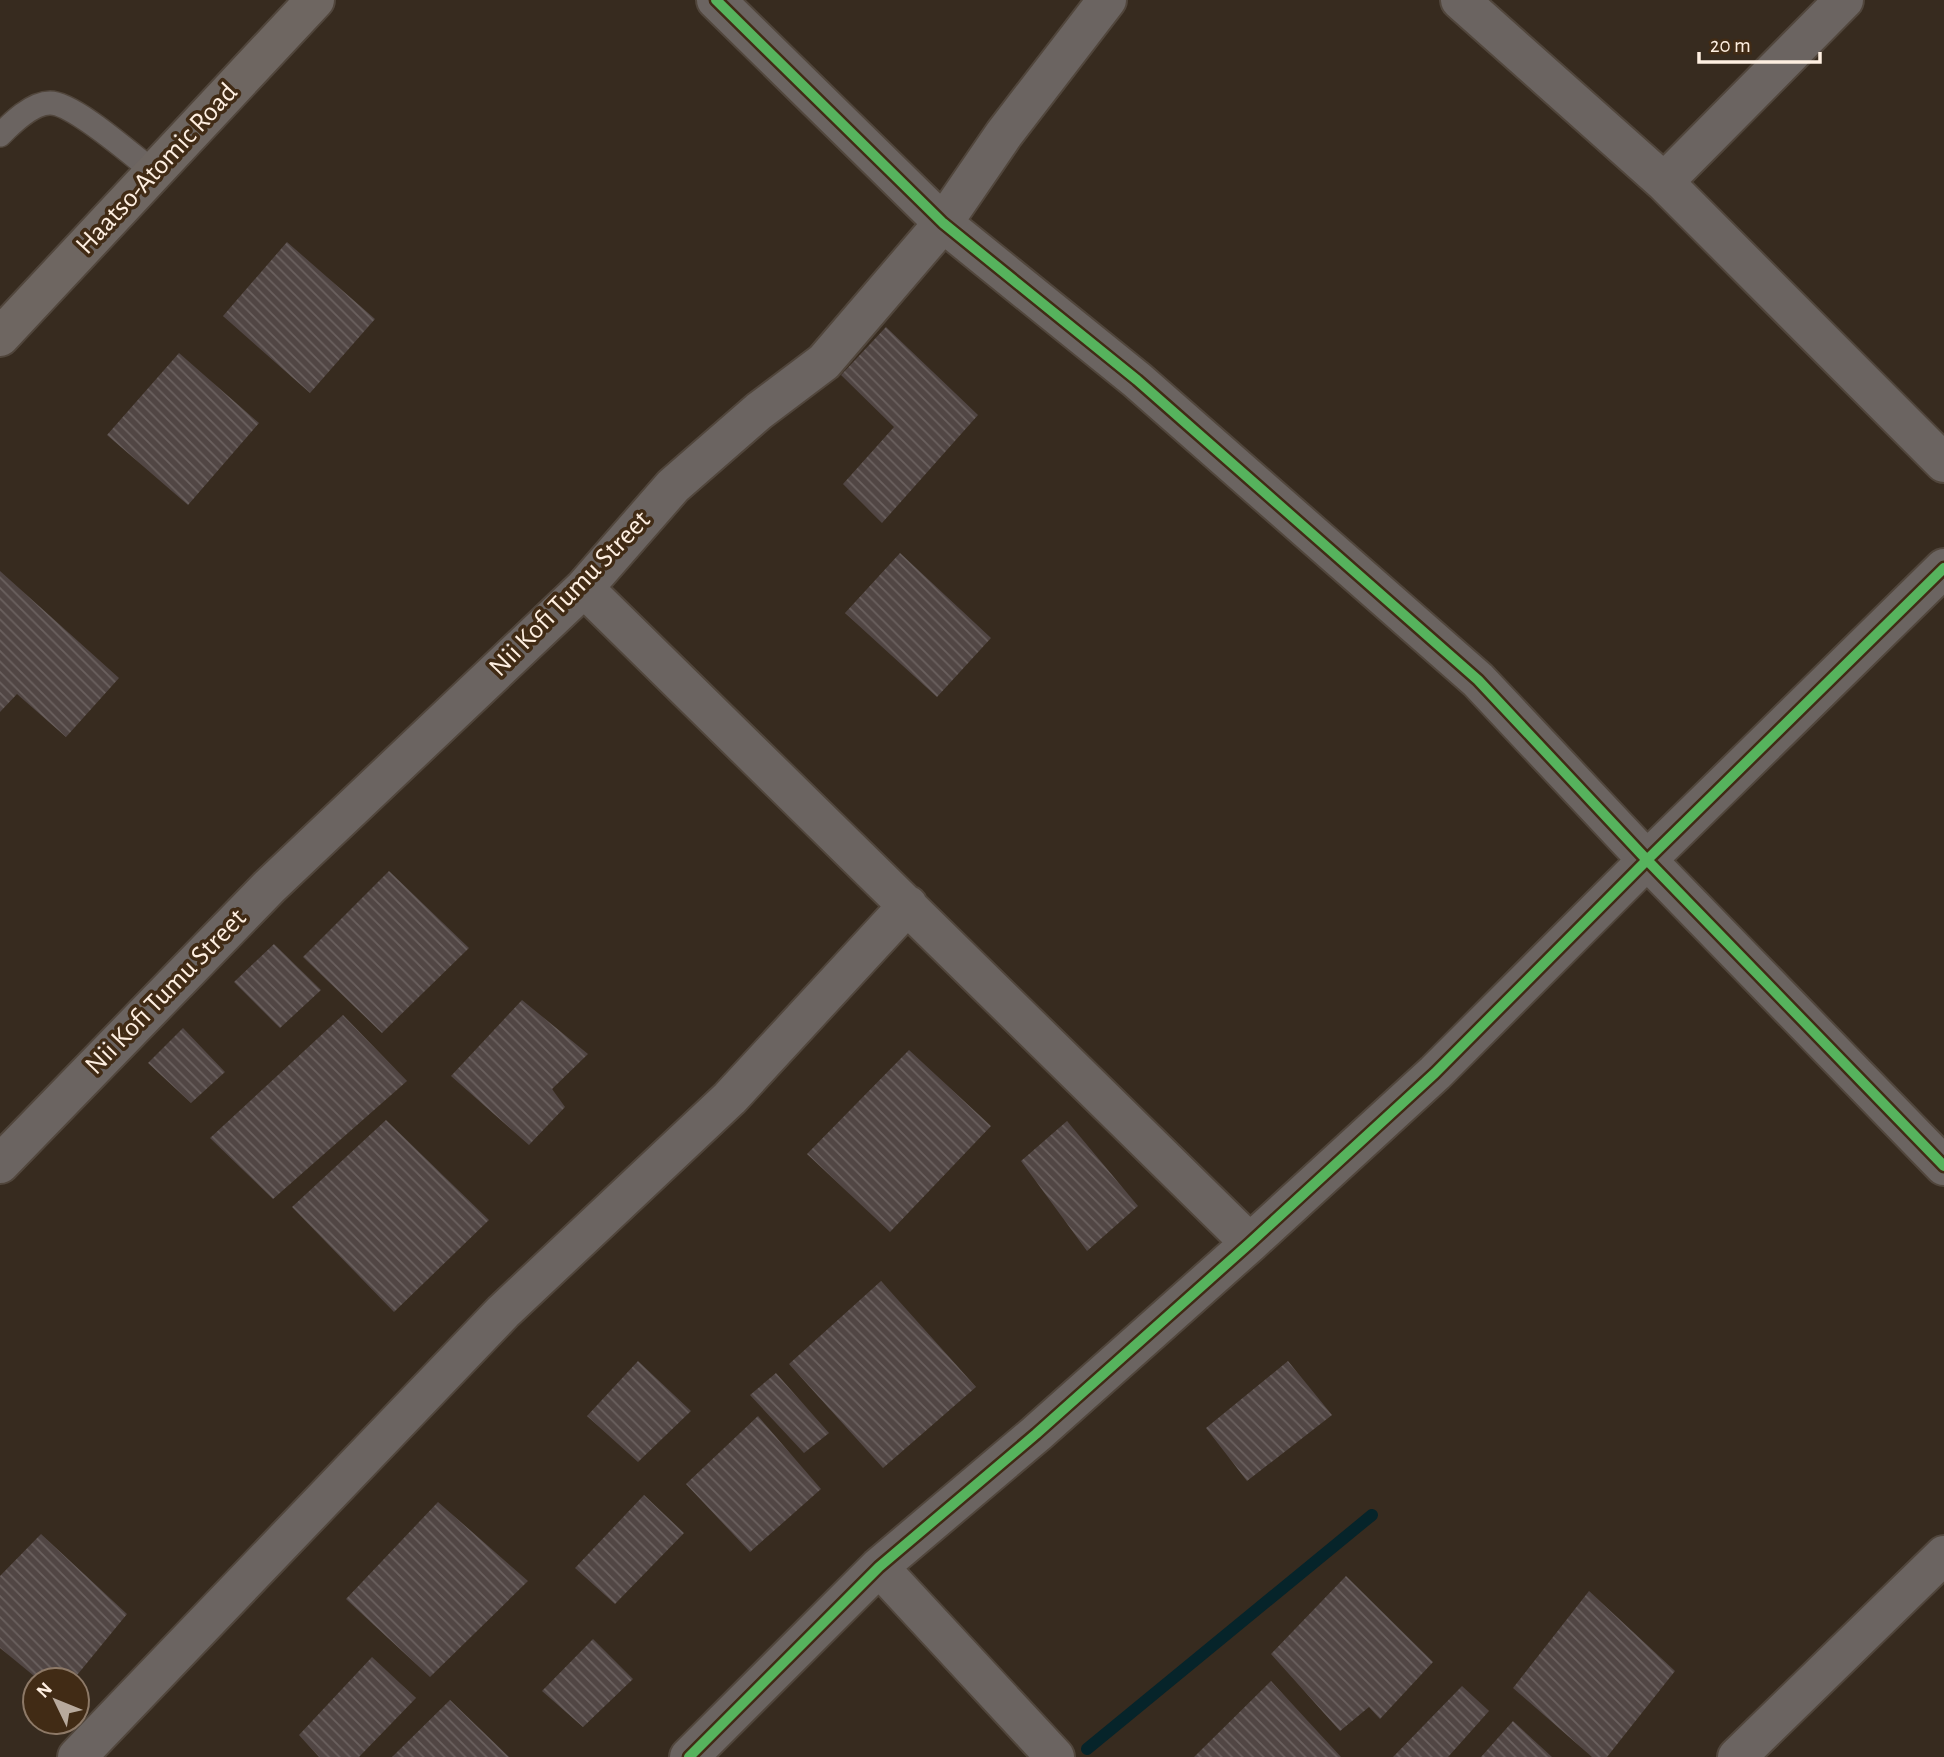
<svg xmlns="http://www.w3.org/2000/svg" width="1944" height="1757" viewBox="0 0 1944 1757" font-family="'Alegreya Sans',sans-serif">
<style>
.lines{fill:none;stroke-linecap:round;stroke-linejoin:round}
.stream{stroke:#06242a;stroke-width:12}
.building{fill:url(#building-back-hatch)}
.service-casing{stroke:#51463c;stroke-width:26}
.minor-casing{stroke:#51463c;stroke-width:42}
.secondary-casing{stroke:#51463c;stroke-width:42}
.service{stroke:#6b6461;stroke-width:23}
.minor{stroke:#6b6461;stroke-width:38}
.secondary{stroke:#6e6661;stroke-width:38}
.cycleway-casing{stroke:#412b15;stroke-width:15}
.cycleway{stroke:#56b35d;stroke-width:10}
.labels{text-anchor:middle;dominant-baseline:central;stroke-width:7;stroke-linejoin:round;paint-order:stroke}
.street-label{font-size:28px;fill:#feefe1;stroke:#412b15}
</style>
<defs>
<pattern id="building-back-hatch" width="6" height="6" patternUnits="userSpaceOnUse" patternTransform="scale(1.75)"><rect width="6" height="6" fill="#514644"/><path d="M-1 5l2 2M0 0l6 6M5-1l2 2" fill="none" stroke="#6b615f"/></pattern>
</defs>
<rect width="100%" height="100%" fill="#372b1f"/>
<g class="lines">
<!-- stream -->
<path class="stream" d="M1087 1749 1372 1515"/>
</g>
<!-- building -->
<path class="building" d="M287 242 375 319 310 393 223 316Z
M886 327 978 415 882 523 843 484 894 427 841 375Z
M179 353 259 423 188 505 107 435Z
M900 553 991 638 937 697 845 613Z
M0 571 119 678 66 737 17 694 0 712Z
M389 871 469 948 382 1033 303 957Z
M274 944 321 990 280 1028 234 982Z
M522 1000 588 1054 552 1089 565 1107 529 1145 451 1076Z
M343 1015 407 1081 273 1199 210 1138Z
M183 1028 225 1072 191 1103 148 1063Z
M909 1050 991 1126 890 1232 807 1154Z
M386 1120 489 1220 394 1312 292 1207Z
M1067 1121 1138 1206 1087 1251 1021 1161Z
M881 1281 976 1387 883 1468 789 1364Z
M638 1361 691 1411 638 1462 587 1416Z
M1288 1361 1332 1415 1247 1481 1206 1428Z
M776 1373 829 1433 804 1453 750 1395Z
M758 1416 821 1489 750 1552 686 1484Z
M644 1495 684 1533 615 1604 575 1568Z
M438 1502 528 1581 430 1677 346 1599Z
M41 1534 127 1614 73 1680H39L0 1648V1576Z
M1346 1576 1433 1662 1380 1719 1369 1707 1340 1731 1271 1654Z
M1589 1591 1675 1671 1607 1757H1592L1513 1688Z
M593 1639 633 1679 583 1727 542 1691Z
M372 1657 416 1698 359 1757H319L299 1735Z
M1271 1681 1341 1757H1194Z
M1462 1686 1489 1711 1448 1757H1393Z
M450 1700 509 1757H392Z
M1513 1721 1552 1757H1481Z"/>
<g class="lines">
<defs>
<path id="service" d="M0 135C12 123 32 103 50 103 74 103 133 156 154 172"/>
<path id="minor" d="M716 0 943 223 1137 380 1478 680 1647 860 1944 1166
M1460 0 1664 182 1944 463
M1664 182 1844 0
M584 588 1250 1243
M0 1164 269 887 584 588 673 486 759 411 824 362 943 223 1004 134 1107 0
M879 1567 1055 1757
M77 1757 503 1312 730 1098 908 905
M689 1757 879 1567 1036 1434 1250 1243 1435 1073 1647 860 1944 568
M1737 1757 1944 1555"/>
<path id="secondary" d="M0 337 315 0"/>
</defs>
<!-- service casing -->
<use href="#service" class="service-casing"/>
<!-- minor casing -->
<use href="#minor" class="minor-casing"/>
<!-- secondary casing -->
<use href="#secondary" class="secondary-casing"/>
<!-- service -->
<use href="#service" class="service"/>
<!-- minor -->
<use href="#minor" class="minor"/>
<!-- secondary -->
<use href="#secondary" class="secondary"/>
<defs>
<path id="cycleway" d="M716 0 943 223 1137 380 1478 680 1647 860 1944 1166
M689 1757 879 1567 1036 1434 1250 1243 1435 1073 1647 860 1944 568"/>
</defs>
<!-- cycleway casing -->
<use href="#cycleway" class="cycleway-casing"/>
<!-- cycleway -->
<use href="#cycleway" class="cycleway"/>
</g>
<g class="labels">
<!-- street labels -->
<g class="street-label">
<text transform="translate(157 169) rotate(-47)">Haatso-Atomic Road</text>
<text transform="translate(570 594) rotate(-46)">Nii Kofi Tumu Street</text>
<text transform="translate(166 992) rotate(-46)">Nii Kofi Tumu Street</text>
</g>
</g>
<!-- north arrow -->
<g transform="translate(56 1701) rotate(313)"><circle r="33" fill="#412b15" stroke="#8d7967" stroke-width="2"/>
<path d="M0-5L12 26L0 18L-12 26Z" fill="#b8aa9d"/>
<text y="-10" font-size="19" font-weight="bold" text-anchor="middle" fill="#feefe1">N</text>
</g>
<!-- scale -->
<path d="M1699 52v10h121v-10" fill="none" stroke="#feefe1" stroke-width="3.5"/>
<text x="1710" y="52" font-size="21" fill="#feefe1" stroke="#412b15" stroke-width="5" paint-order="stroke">20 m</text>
</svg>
